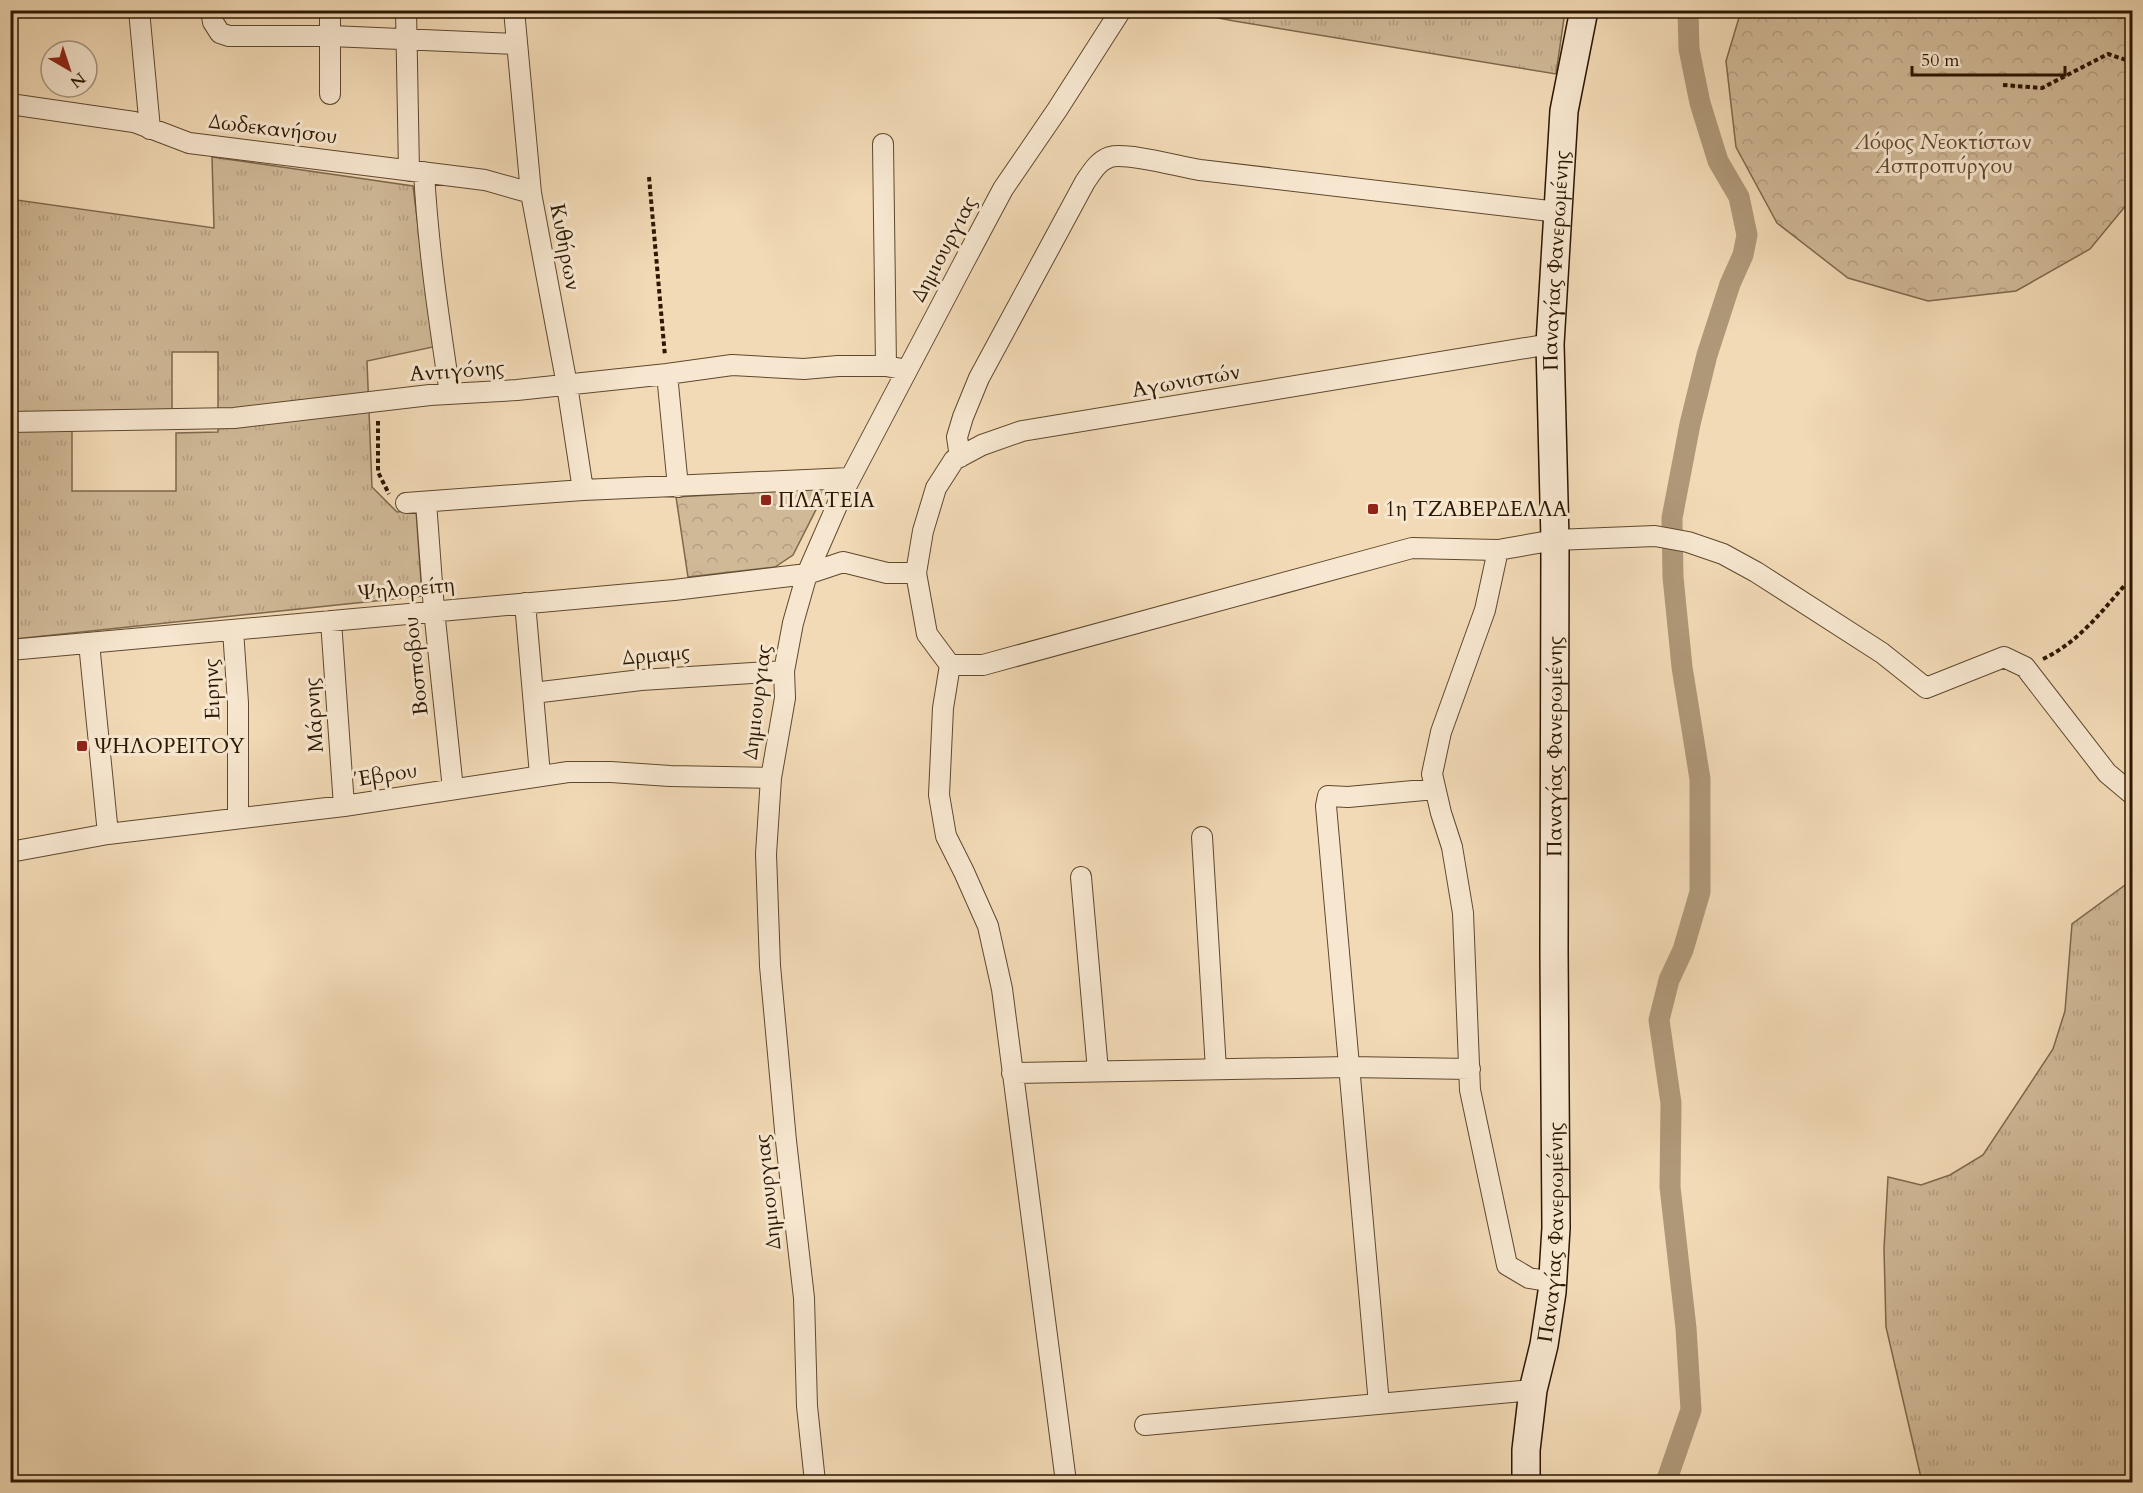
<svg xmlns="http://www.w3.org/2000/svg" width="2143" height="1493" viewBox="0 0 2143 1493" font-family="Cardo,serif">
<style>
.grass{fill:url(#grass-tufts);stroke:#7e684c;stroke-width:1.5;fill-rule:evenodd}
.forest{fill:url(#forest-crowns);stroke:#7e684c;stroke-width:1.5}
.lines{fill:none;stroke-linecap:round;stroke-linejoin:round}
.canal{stroke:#af9878;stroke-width:21}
.minor-casing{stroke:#5e482e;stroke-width:22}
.secondary-casing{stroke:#2c1700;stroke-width:30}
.path{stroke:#2c1700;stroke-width:4;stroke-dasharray:4.5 3;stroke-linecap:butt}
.minor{stroke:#f7e7d0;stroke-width:20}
.secondary{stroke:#f7e7d0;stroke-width:27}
.poi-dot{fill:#8f2418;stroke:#f7e7d0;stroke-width:2}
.labels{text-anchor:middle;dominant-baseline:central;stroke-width:6;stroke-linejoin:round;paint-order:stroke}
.street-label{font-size:21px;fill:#2c1700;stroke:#f7e7d0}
.park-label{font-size:21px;font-style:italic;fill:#5d482d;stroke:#f7e7d0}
.poi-label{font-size:21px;fill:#2c1700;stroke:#f7e7d0;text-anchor:start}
</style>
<defs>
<pattern id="grass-tufts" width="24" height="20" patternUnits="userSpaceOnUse" patternTransform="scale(1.5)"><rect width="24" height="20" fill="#d0b997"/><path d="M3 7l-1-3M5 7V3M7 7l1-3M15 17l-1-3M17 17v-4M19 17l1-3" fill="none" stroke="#b39e80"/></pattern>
<pattern id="forest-crowns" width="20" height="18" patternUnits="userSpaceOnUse" patternTransform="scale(1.5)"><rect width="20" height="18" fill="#d0b997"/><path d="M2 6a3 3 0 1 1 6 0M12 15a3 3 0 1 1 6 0" fill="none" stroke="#b39e80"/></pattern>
</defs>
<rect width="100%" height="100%" fill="#f2dab6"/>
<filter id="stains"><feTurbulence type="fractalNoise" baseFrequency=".00333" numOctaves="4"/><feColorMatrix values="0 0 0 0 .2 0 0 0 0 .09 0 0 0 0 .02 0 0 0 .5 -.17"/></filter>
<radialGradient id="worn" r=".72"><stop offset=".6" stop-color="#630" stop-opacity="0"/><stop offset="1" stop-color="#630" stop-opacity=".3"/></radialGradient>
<!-- grass -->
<path class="grass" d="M1182 11 1565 10V11L1556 74 1234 21Z
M212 157 413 186 433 347 367 361 372 487 397 512 416 510 422 596 15 639 10 606V199L214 228ZM172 352H218V432L176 433V491H72V413H172Z
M2132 880V1482H1922L1886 1327 1884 1249 1888 1177 1921 1185 1950 1175 1983 1155 2053 1049 2065 1011 2072 924Z"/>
<!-- forest -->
<path class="forest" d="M1741 11H2132V198L2090 249 2016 291 1928 301 1848 278 1777 223 1736 147 1726 61Z
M827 488 793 555 775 567 688 577 676 497Z"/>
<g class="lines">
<!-- canal -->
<path class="canal" d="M1666 1482 1691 1410 1686 1328 1670 1187 1671 1103 1659 1020 1669 980 1683 950 1700 892V779L1682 667 1673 577 1672 518 1690 424 1707 355 1730 284 1743 255 1747 235 1739 197 1718 161 1700 103 1689 49 1688 10"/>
<defs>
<path id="minor" d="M139 10 150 129
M211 10 213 22 220 33 229 36H331L517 44
M406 10 409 171
M514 10 531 193 567 385 583 490
M330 94V10
M10 104 134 122 189 143 485 180 531 193
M883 144 886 366
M424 172C428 247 439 320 450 394
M1550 344 1022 431 982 445 954 460 936 488 923 531 916 573 927 634 950 665H983L1412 548 1498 550 1555 540 1655 536 1688 542 1723 554 1756 572 1882 653 1926 688 2004 657 2025 667 2107 773 2132 794
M667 374 678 487
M10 422 234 418 430 395 517 390 667 374 732 365 804 369 838 366H886L907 370
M960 457 957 437 963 417 979 378 1085 182C1092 172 1098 161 1110 157 1127 152 1180 167 1200 170 1320 185 1439 198 1558 212
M426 502 434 610 453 789
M406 503 583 490 850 478
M1498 550 1485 610 1441 732 1432 774 1441 813 1452 847 1463 913 1470 1090 1507 1265 1529 1278 1553 1282
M525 603 540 775
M331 621 344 806
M233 630 238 703V818
M89 643 108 834
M10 650 674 590 807 574 843 562 887 573H916
M950 665 943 708 939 795 946 836 964 872 988 926 1002 989 1066 1482
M533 693 641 680 784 671
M1202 837 1216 1069
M10 852 108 834 344 806 568 772H611L670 776 771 778
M1081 877 1098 1071
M1012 1073 1349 1067 1470 1069
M1379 1404 1326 806 1328 796 1348 797 1435 789
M1145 1425 1533 1390
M815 1482 807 1406 804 1298 786 1141 770 966 766 854 771 778 785 698 784 671 793 623 807 574 842 494 963 264 1003 189 1057 110 1121 10"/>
<g id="secondary">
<path id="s1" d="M1526 1482V1450L1533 1390 1544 1345 1552 1292 1556 1228 1554 952 1555 540 1550 344 1564 111 1584 10"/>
</g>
</defs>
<!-- minor casing -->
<use href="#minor" class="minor-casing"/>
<!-- secondary casing -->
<use href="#secondary" class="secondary-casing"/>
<!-- path -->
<path class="path" d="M2003 85 2042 88 2108 54 2132 62
M649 177 665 356
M378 421V472L389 494
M2043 659C2081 641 2105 607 2132 577"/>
<!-- minor -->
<use href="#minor" class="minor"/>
<!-- secondary -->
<use href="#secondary" class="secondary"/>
</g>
<!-- markers -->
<g class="poi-dot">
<rect x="760" y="494" width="12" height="12" rx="3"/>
<rect x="1367" y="503" width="12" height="12" rx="3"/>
<rect x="76" y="740" width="12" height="12" rx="3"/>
</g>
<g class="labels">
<!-- street labels -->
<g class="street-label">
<text transform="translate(273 129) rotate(7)">Δωδεκανήσου</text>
<text transform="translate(565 247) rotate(79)">Κυθήρων</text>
<text transform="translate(944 249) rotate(-62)">Δημιουργιας</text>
<text stroke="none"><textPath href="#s1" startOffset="1224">Παναγίας Φανερωμένης</textPath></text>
<text transform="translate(457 371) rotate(-4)">Αντιγόνης</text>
<text transform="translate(1186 381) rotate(-10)">Αγωνιστών</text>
<text transform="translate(406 589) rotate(-5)">Ψηλορείτη</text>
<text transform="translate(656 655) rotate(-5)">Δρμαμς</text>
<text transform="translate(416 666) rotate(-96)">Βοσποβου</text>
<text transform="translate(212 689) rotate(-92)">Ειρηνς</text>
<text transform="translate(757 702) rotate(-83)">Δημιουργιας</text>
<text transform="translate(314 715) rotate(-94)">Μάρνης</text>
<text stroke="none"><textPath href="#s1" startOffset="738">Παναγίας Φανερωμένης</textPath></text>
<text transform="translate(386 775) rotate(-9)">Έβρου</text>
<text transform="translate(768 1192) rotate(-96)">Δημιουργιας</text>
<text stroke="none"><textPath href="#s1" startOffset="252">Παναγίας Φανερωμένης</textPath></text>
</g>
<!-- park labels -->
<g class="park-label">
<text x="1944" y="142">Λόφος Νεοκτίστων<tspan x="1944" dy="24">Ασπροπύργου</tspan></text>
</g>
<!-- poi labels -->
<g class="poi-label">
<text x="778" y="500">ΠΛΑΤΕΙΑ</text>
<text x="1385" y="509">1η ΤΖΑΒΕΡΔΕΛΛΑ</text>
<text x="94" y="746">ΨΗΛΟΡΕΙΤΟΥ</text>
</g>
</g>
<!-- margin -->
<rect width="2143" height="1493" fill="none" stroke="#f2dab6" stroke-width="36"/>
<rect x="12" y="12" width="2119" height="1469" fill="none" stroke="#2c1700" stroke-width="3"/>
<rect x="18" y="18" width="2107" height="1457" fill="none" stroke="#2c1700" stroke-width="1.5"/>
<!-- north arrow -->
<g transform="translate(69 69) rotate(141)"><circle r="28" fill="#f7e7d0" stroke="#a6947d" stroke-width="1.5"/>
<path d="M0-4.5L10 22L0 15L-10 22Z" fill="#8f2418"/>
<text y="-9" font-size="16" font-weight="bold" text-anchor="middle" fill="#2c1700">N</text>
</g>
<!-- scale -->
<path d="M1912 66v9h153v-9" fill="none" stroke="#2c1700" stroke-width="3"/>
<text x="1921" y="66" font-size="18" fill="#2c1700" stroke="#f7e7d0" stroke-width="4.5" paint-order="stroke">50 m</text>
<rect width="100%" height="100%" filter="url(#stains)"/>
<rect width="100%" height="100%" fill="url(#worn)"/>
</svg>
